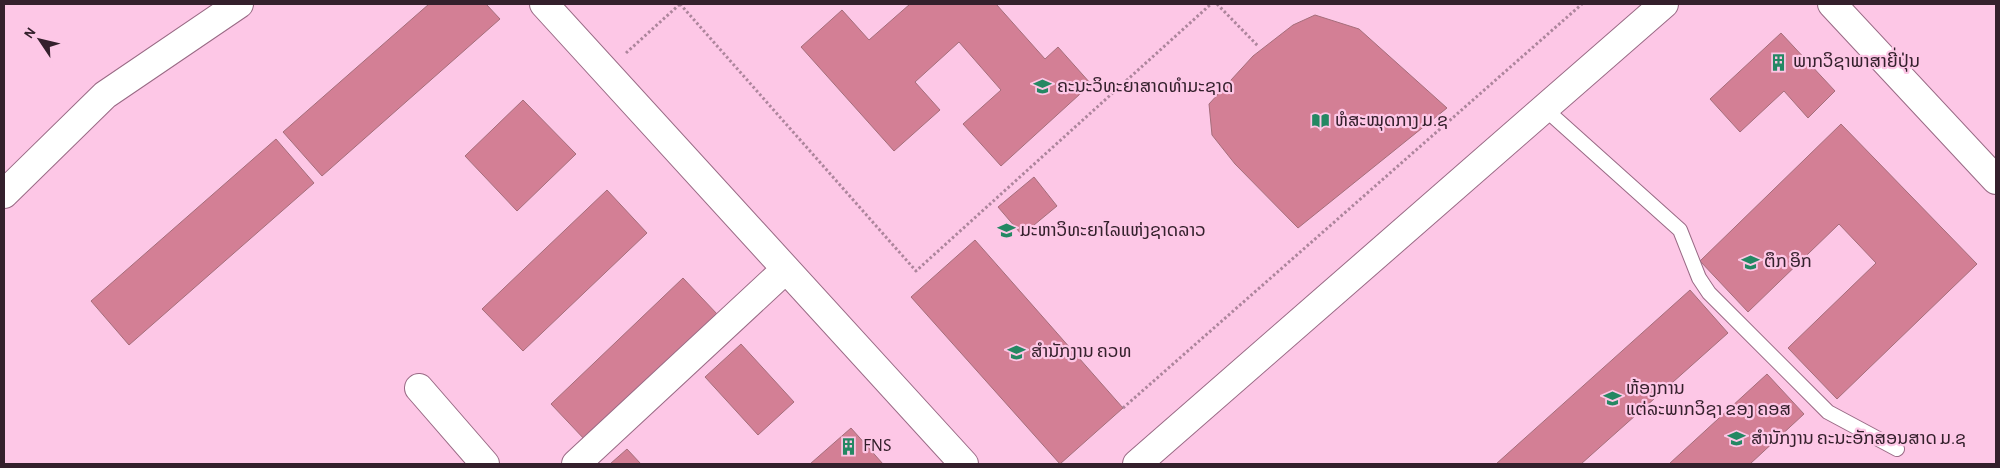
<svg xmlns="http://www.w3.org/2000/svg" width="2000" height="468" viewBox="0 0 2000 468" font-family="'Alegreya Sans','Noto Sans Lao',sans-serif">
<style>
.building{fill:#d37f95;stroke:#a56e7b}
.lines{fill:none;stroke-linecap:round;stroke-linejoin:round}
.service-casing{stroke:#996a85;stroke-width:16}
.minor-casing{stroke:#996a85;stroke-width:30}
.path{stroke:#ad859c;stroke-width:3;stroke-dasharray:2.5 2.5;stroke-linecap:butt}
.service{stroke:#fff;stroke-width:14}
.minor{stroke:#fff;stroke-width:28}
.labels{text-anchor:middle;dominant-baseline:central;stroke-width:4.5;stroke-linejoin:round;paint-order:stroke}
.poi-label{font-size:18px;fill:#34202c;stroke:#fdc7e6;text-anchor:start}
</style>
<rect width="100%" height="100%" fill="#fdc7e6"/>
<!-- building -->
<path class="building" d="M429 4H486L500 19 322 176 283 132Z
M910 4H996L1045 59 1058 47 1091 84 1001 166 963 124 1001 90 959 42 915 82 940 110 894 151 801 47 842 10 869 40Z
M1315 15 1359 29 1447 108 1298 228 1235 164 1212 135 1209 104 1253 56 1293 25Z
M1781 33 1835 91 1808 118 1784 91 1740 132 1710 99Z
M523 100 576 154 517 211 465 156Z
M1841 124 1977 264 1837 399 1788 348 1876 263 1839 224 1748 312 1700 261Z
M276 139 314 183 129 345 91 301Z
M1034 177 1057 206 1022 235 998 207Z
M607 190 647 233 523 351 482 309Z
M975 240 1123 408 1060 464 911 297Z
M683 278 718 315 586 441 551 404Z
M1690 290 1728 333 1581 464H1496Z
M741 344 794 402 758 435 705 377Z
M1767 374 1804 414 1750 464H1669Z
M851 428 883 464H810Z
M627 449 641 464H610Z"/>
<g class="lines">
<defs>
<path id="service" d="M1544 108 1680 230 1699 278 1709 293 1828 412 1897 449"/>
<path id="minor" d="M544 4 964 464
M1832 4 1996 180
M4 194 105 95 239 4
M419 388 485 464
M576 464 786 269
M1137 464 1664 4"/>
</defs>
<!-- service casing -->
<use href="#service" class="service-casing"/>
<!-- minor casing -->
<use href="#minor" class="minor-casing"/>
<!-- path -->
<path class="path" d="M680 4 916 271 1211 4
M1217 4 1258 46
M626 53 680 4
M1123 408 1582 4"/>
<!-- service -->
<use href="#service" class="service"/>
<!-- minor -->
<use href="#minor" class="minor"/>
</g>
<!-- icons -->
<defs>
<symbol id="building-bare" viewBox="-9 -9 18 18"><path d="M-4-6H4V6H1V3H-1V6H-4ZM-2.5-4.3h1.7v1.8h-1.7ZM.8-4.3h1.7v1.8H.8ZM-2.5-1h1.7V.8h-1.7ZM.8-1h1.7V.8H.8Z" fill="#248863" stroke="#fdc7e6" stroke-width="2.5" paint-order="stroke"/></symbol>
<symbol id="university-bare" viewBox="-9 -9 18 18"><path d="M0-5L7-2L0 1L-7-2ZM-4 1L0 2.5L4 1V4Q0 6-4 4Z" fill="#248863" stroke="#fdc7e6" stroke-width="2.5" paint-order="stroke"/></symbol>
<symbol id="library-bare" viewBox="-9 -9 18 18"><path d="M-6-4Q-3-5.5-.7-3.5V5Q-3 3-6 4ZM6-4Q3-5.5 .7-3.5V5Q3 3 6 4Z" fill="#248863" stroke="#fdc7e6" stroke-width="2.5" paint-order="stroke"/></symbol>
<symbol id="school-bare" viewBox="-9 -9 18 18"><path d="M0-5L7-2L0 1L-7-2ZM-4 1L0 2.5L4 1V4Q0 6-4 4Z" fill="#248863" stroke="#fdc7e6" stroke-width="2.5" paint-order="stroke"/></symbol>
</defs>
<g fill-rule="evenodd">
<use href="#building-bare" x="1766" y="50" width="25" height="25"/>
<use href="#university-bare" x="1030" y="74" width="25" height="25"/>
<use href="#library-bare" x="1308" y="108" width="25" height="25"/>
<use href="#university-bare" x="994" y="218" width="25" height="25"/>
<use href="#school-bare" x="1738" y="250" width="25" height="25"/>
<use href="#school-bare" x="1004" y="340" width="25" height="25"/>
<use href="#school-bare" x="1600" y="386" width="25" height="25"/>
<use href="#school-bare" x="1724" y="426" width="25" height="25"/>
<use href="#building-bare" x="836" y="434" width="25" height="25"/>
</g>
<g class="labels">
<!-- poi labels -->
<g class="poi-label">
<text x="1793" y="62">ພາກວິຊາພາສາຍີ່ປຸ່ນ</text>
<text x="1057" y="87">ຄະນະວິທະຍາສາດທຳມະຊາດ</text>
<text x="1335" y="121">ຫໍສະໝຸດກາງ ມ.ຊ</text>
<text x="1020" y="231">ມະຫາວິທະຍາໄລແຫ່ງຊາດລາວ</text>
<text x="1764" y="262">ຕຶກ ອິກ</text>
<text x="1031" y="352">ສຳນັກງານ ຄວທ</text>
<text x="1626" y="389">ຫ້ອງການ<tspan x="1626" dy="21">ແຕ່ລະພາກວິຊາ ຂອງ ຄອສ</tspan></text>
<text x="1751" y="439">ສໍານັກງານ ຄະນະອັກສອນສາດ ມ.ຊ</text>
<text x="863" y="446">FNS</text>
</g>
</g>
<!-- border -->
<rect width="2000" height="468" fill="none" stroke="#34202c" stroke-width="10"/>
<!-- north arrow -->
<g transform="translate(40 40) rotate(305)" stroke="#fdc7e6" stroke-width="4" paint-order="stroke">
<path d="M0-4L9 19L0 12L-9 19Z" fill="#34202c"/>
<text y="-8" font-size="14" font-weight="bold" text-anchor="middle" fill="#34202c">N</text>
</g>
</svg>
